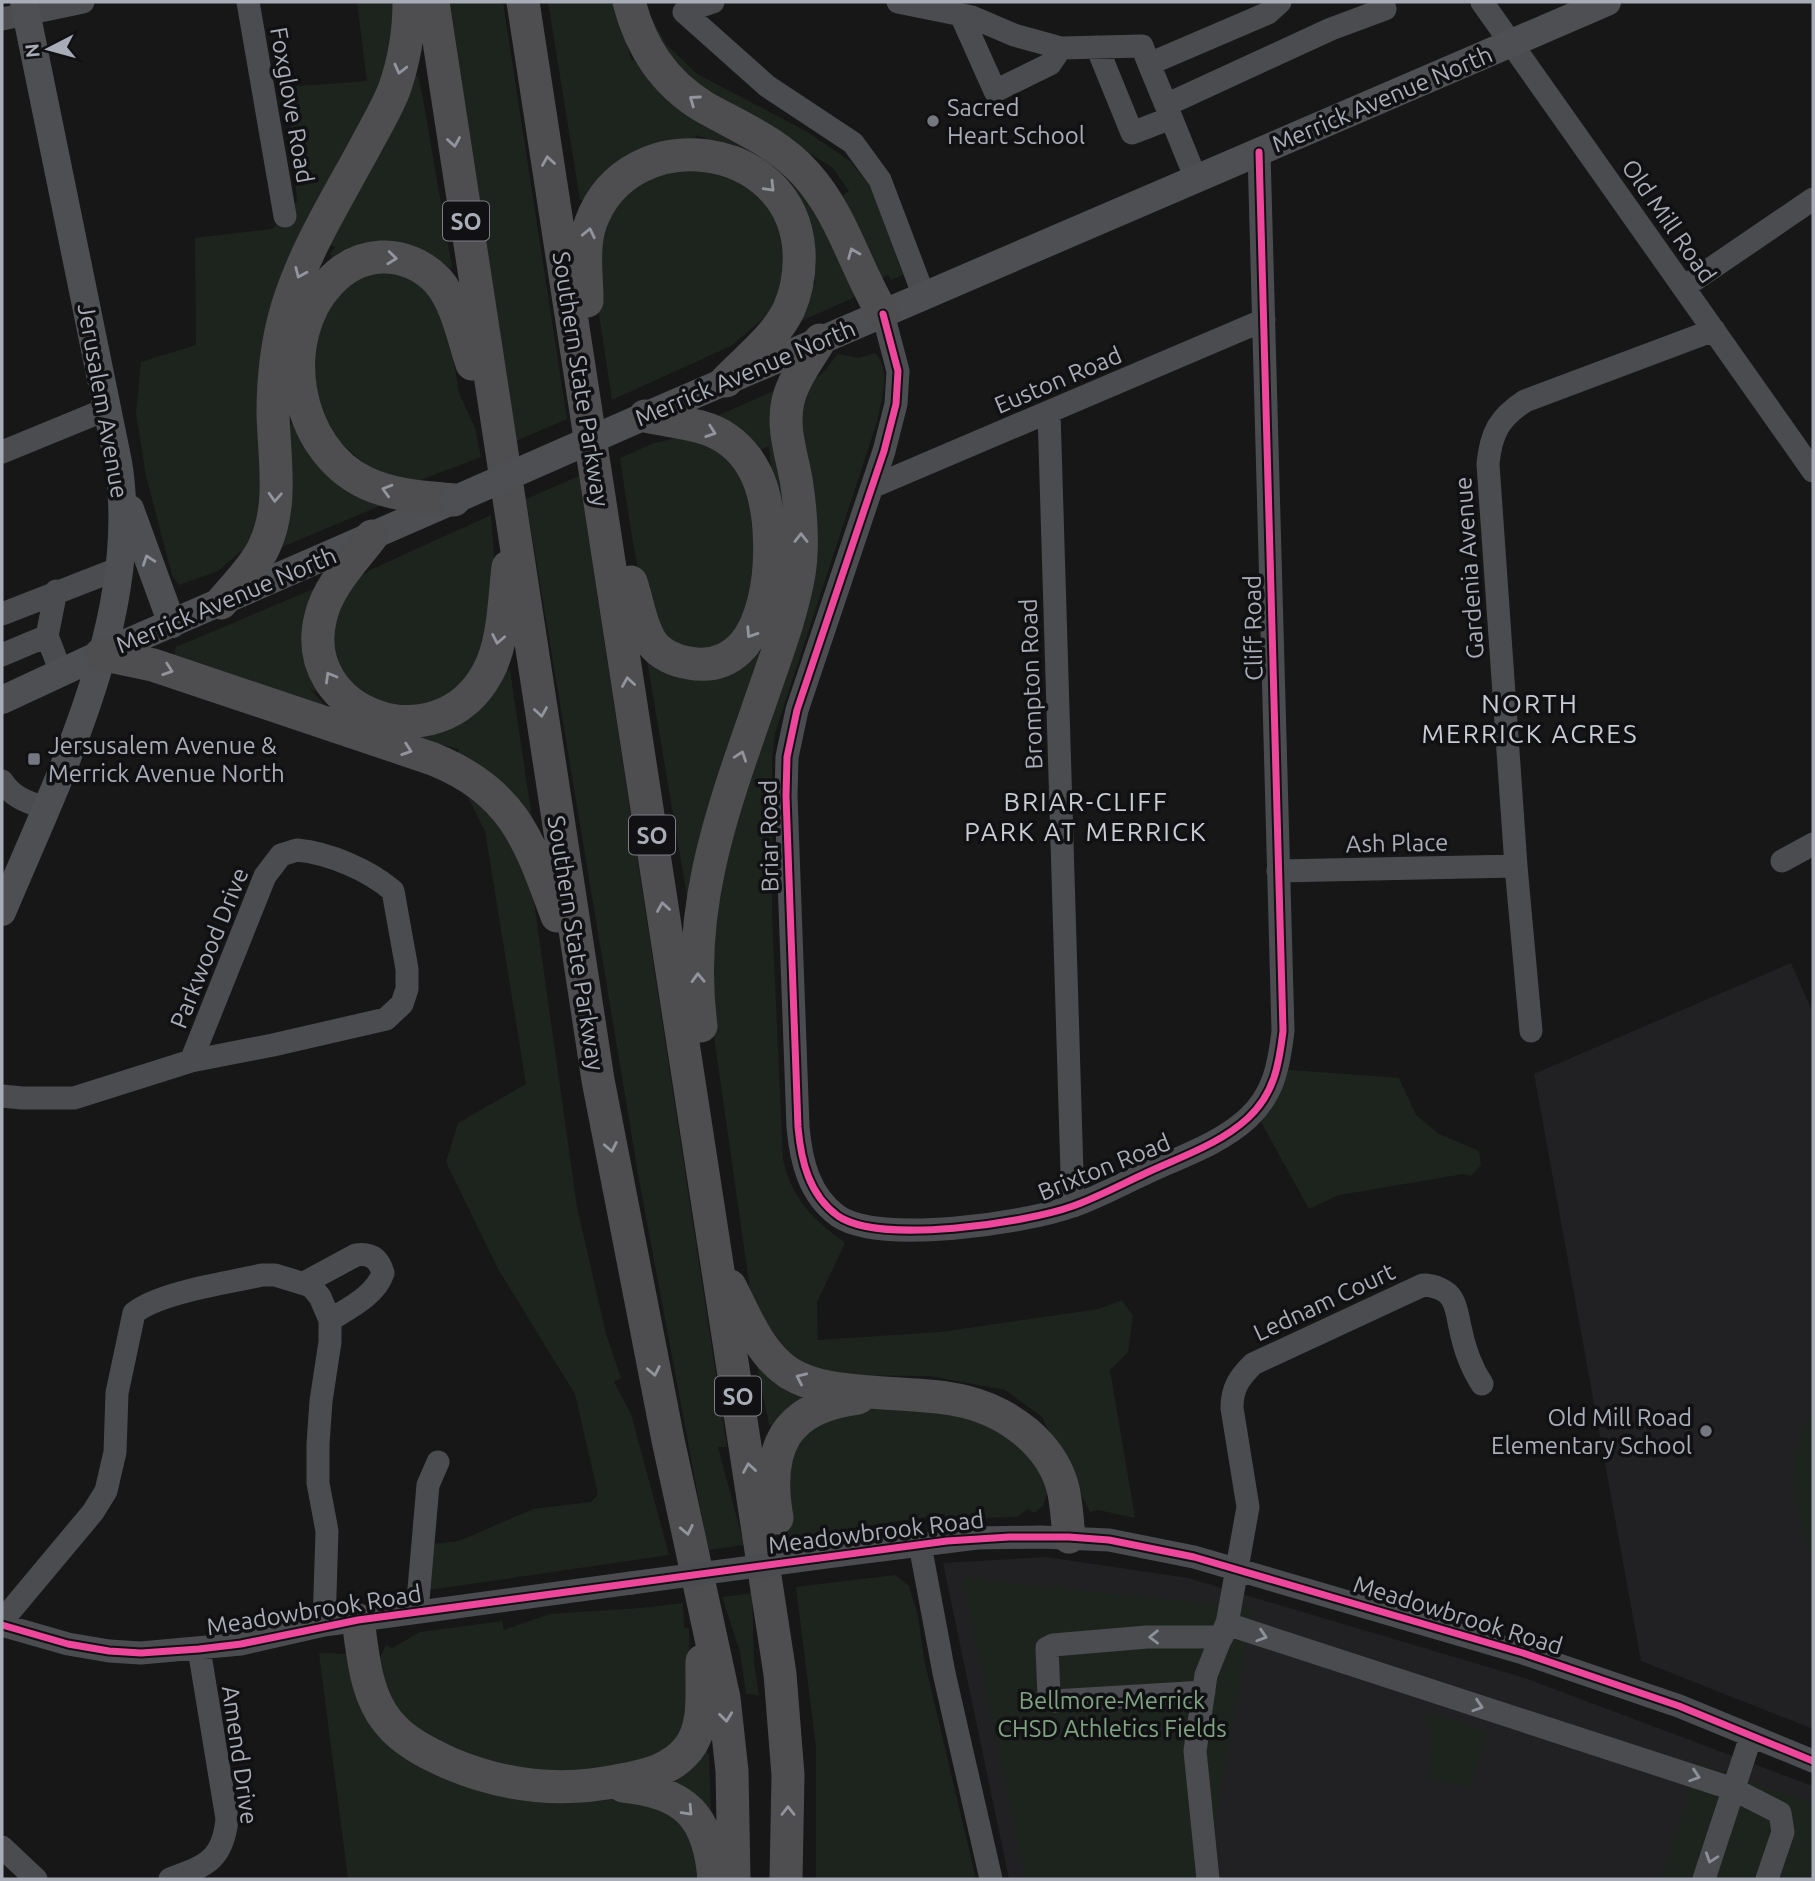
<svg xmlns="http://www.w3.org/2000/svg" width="1815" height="1881" viewBox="0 0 1815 1881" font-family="Ubuntu,sans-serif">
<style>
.built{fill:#212123}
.green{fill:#1d241e}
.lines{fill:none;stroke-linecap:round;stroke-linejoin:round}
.minor{stroke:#4b4c50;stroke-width:23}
.major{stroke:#4d4f52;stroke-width:28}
.highway{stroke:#4e4e51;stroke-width:33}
.minor-bridge{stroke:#4b4c50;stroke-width:23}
.major-bridge{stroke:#4d4f52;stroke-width:28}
.cycleway-casing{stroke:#111113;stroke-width:11}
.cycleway{stroke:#ed469a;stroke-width:7}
.oneway{stroke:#92959e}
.oneway2{stroke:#91969e}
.oneway3{stroke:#8c9099}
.poi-dot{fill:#757880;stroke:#111113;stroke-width:2.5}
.labels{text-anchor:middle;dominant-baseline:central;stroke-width:7;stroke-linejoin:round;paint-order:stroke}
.shield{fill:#111113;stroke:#7b7e86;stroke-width:2}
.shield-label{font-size:23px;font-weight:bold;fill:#a8adb8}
.street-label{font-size:24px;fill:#a8adb8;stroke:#111113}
.poi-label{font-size:24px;fill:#a8adb8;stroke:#111113;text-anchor:start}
.park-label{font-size:24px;fill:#7fa381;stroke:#111113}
.neighbourhood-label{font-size:26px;letter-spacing:2px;fill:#c9ccd4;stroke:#111113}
</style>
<rect width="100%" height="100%" fill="#171717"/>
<!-- built -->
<path class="built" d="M1791 963 1813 1013V1729L1641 1661 1534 1074Z
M1046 1557 1188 1578 1525 1678 1813 1786V1879H1009L943 1563Z"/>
<!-- green -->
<path class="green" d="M357 2H400L388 78 284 275 264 495 247 555 241 551 218 571 179 585 172 575 146 476 136 413 141 362 196 345 195 238 272 229 297 201 287 87 367 81Z
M450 2H503L567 419 516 441Z
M548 2H620L631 61 639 57 818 201 857 291 853 298 788 327 806 288 815 284 809 231 748 154 696 135 695 144 589 200H580Z
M644 5 666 44 697 74 806 131 850 161 873 190 903 275 891 280 888 275 881 279 839 198 849 191 832 167 697 87 669 64Z
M410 75 418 76 423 99 452 267 441 272 334 260 330 254 335 247 323 241Z
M699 163 755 185 786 229 791 277 772 311 731 346 612 400 593 275 598 233 617 202 654 173Z
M394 266 431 286 448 325 459 393 475 428 481 457 421 480 403 479 372 470 335 438 314 397 308 353 323 309 356 272Z
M875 353C892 371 881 401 877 422L775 733 772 759V916L783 1160C793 1201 813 1219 845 1243L817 1302 818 1340 940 1332 1099 1309 1122 1300 1133 1316 1128 1352 1110 1370 1135 1518 1098 1510 1090 1512 1042 1417 1005 1390 930 1376 823 1375 788 1359 752 1304 711 1015 709 940 720 862 807 588 796 421 812 380 822 374 838 354 859 358Z
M778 389 789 488 779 542 769 446 756 452 717 416Z
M299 422 382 505 270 552 282 427Z
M677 438 712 439 747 478 757 578 742 625 724 646C702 648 681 652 661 638 642 623 625 489 620 458L654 443Z
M579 476 727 1447H718L744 1545 709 1550 706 1539 638 1174 526 499Z
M491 515 496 580 489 643 466 689 431 711 360 697 337 672 328 636 351 583 370 570Z
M325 584 328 700 308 687 326 706 323 713 173 660 176 647Z
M645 649 751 650 766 654 689 908Z
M500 666 510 670 533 825 456 759 459 749 395 733Z
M459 779 527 852 577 1207 606 1334 621 1378 614 1382 631 1414 669 1555 429 1590 432 1544 459 1541 533 1509 591 1502 598 1494 575 1394 498 1269 446 1162 458 1123 526 1084 485 831Z
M1278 1069 1399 1078 1416 1115 1439 1134 1479 1151 1481 1165 1471 1176 1464 1174 1339 1195 1309 1209 1255 1111Z
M754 1352 815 1395 772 1428 769 1424Z
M855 1406 973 1411 1015 1435 1049 1488 1043 1506 1034 1513 1028 1509 1017 1517 946 1519 944 1514 788 1539 781 1478 791 1443 823 1413Z
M1813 1411V1562C1803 1538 1792 1492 1793 1466 1793 1448 1803 1425 1813 1411Z
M895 1575 909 1586 918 1616 924 1659 976 1879H816V1747L796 1587Z
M962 1578 1253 1608 1207 1867 1219 1879H1025Z
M752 1593 754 1663 759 1695 746 1694 740 1652 722 1597Z
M683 1603 684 1627 689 1629 691 1705 683 1735 656 1761 566 1774 479 1762 409 1724 382 1684 380 1658 386 1645 392 1648 420 1632 502 1621 504 1630 550 1614 640 1608Z
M319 1653 348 1654 396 1744 632 1790 689 1829 700 1879H348Z
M1426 1712 1487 1732 1471 1788 1428 1778 1430 1740Z
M705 1750 709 1755 711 1812 710 1815 662 1779Z
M1698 1762 1813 1804V1863L1806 1879H1661Z"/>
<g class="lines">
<!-- minor -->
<path class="minor" d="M248 2 285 216
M713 2 684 12 767 86 853 143 880 180 924 296
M898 2 972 17 1014 35 1061 48 1142 46 1149 64 1268 13 1280 2
M1482 2 1813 471
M961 15 995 91 1050 64 1061 48
M2 19 83 2
M1097 47 1132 133 1171 118
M1149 64 1166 105
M1196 179 1166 105 1331 29 1385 9 1382 2
M1684 287 1813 199
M883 314 898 371 896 404 884 451 797 710 787 757 786 796 798 1127C801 1161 809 1195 838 1216 880 1245 1026 1223 1073 1206 1098 1197 1122 1184 1146 1173 1180 1157 1220 1144 1248 1118 1274 1094 1279 1065 1283 1031L1259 152
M1049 412 1073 1206
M2 452 107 409
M872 487 1264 320
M2 614 120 568
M47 636 61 672
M2 655 47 636 56 591
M2 781C13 798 27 802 45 808
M297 850C329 853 369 870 393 891L407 969V989L402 1004 386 1019 273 1045 191 1061 265 876 281 855Z
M1782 861 1813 844
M1278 871 1516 866
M1531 1031 1516 866 1488 464C1491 433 1499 418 1525 401L1714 330
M2 1096 22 1098H74L191 1061
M304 1283 356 1255C371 1253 379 1259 383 1273 376 1295 349 1308 330 1320
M1482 1384C1470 1366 1464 1347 1460 1327 1458 1318 1457 1307 1452 1299 1447 1290 1434 1285 1423 1285L1253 1364C1239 1378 1232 1388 1232 1408L1248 1507 1227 1624 1733 1789 1780 1813 1783 1832 1767 1879
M920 1545 944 1673 991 1879
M841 1555 977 1538 1041 1537 1109 1540 1194 1557 1523 1653 1679 1706 1813 1761
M417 1612 428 1485 438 1462
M2 1621 93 1512 106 1491 115 1452 117 1393 134 1313C160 1292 228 1283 262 1275H275L311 1286 320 1297 330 1320V1342L321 1401 318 1444V1483L327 1531 324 1625
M2 1625 68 1644 109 1651 141 1653 241 1644 324 1625 631 1583
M1204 1692 1054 1701 1049 1696 1047 1648 1053 1645 1147 1637H1222
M2 1847 36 1879
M170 1879C206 1866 223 1860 227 1819L199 1649
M1208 1879 1195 1751 1206 1675 1226 1625
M1704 1879 1751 1736"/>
<!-- major -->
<path class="major" d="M645 416 1607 2
M130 509 172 624
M2 700 101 654 454 500
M2 912C59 776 143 613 118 462L24 2"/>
<!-- highway -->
<path class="highway" d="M433 2 598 1080 668 1440 724 1698 732 1771 734 1879
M523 2 780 1674 788 1775 786 1879
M629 2C641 47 663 82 704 107 741 128 777 142 806 174 843 215 855 268 883 314
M587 301C587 275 582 247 591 222 629 119 792 139 799 251 800 271 797 291 789 309 776 337 747 359 726 381
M454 500C425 497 394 496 366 483 294 449 276 339 330 282 344 267 360 258 381 257 402 256 423 265 438 281 457 303 463 337 472 364
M372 536C354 560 328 586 321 616 295 714 438 766 488 672 504 642 504 601 508 567
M631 582C638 602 640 625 652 643 660 654 675 661 689 663 775 679 779 539 761 486 755 468 743 450 727 439 705 423 671 422 645 416
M221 603C235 586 253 569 263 549 284 508 274 457 273 413 273 378 277 342 287 308 304 251 337 199 365 147 375 128 386 110 394 90 404 62 409 31 409 2
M101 654 153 665 433 759C514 792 529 840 557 916
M701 1026C685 904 725 804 764 691 777 653 792 614 799 574 804 543 801 511 796 479 791 453 782 427 788 401 793 379 809 359 820 340
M730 1286C746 1317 759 1353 789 1373 814 1388 843 1390 871 1392 930 1397 978 1392 1027 1433 1043 1447 1056 1464 1062 1485 1067 1502 1067 1520 1069 1537
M777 1518C765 1449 784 1407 858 1398
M358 1620C363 1654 365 1694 388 1722 403 1741 427 1753 449 1763 505 1787 562 1793 622 1780 647 1775 671 1770 688 1749 707 1725 701 1690 702 1661
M623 1786C685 1792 709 1816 714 1879"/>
<!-- minor-bridge -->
<path class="minor-bridge" d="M631 1583 841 1555"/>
<!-- major-bridge -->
<path class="major-bridge" d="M454 500 645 416"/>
<defs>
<path id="cycleway" d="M883 314 898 371 896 404 884 451 797 710 787 757 786 796 798 1127C801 1161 809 1195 838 1216 880 1245 1026 1223 1073 1206 1098 1197 1122 1184 1146 1173 1180 1157 1220 1144 1248 1118 1274 1094 1279 1065 1283 1031L1259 152
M2 1625 68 1644 109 1651 141 1653 199 1649 241 1644 358 1620 947 1541 1009 1537H1069L1109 1540 1194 1557 1523 1653 1679 1706 1813 1761"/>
</defs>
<!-- cycleway casing -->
<use href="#cycleway" class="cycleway-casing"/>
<!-- cycleway -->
<use href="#cycleway" class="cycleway"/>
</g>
<!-- one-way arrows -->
<defs><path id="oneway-chevron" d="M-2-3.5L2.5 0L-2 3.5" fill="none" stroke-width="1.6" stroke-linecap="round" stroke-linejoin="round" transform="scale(1.75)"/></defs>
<g class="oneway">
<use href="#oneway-chevron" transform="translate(400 69) rotate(104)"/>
<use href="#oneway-chevron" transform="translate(694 100) rotate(-145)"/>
<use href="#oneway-chevron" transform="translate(454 142) rotate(81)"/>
<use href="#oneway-chevron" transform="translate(548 161) rotate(-99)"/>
<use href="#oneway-chevron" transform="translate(770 187) rotate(46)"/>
<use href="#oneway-chevron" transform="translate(589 233) rotate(-78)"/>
<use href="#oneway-chevron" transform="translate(853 253) rotate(-112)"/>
<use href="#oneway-chevron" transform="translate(392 258) rotate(6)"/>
<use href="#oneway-chevron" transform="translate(300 273) rotate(114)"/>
<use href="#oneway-chevron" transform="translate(711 432) rotate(19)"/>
<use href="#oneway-chevron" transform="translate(387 490) rotate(-164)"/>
<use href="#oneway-chevron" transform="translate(275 497) rotate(93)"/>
<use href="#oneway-chevron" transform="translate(801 538) rotate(-90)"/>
<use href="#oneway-chevron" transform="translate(751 633) rotate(123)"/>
<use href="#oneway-chevron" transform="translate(498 639) rotate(101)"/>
<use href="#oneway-chevron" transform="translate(168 670) rotate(19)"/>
<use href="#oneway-chevron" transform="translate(330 677) rotate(-120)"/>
<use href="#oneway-chevron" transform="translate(628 682) rotate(-99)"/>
<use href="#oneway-chevron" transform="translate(541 712) rotate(81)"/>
<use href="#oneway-chevron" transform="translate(407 750) rotate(19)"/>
<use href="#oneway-chevron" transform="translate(741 756) rotate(-71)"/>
<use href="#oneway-chevron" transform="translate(663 907) rotate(-99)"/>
<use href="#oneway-chevron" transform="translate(698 978) rotate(-92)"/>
<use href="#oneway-chevron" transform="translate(611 1147) rotate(79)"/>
<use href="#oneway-chevron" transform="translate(654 1371) rotate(79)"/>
<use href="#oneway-chevron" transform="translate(801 1378) rotate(-155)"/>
<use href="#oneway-chevron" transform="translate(749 1468) rotate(-99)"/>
<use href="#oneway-chevron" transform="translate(687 1530) rotate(78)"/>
<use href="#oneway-chevron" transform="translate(726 1717) rotate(83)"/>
<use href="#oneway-chevron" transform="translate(688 1811) rotate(47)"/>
<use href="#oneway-chevron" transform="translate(788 1811) rotate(-90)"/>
</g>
<use class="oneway2" href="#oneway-chevron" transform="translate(148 560) rotate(-109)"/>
<g class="oneway3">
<use href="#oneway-chevron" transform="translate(1262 1636) rotate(18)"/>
<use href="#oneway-chevron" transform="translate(1154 1637) rotate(179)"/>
<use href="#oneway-chevron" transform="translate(1478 1706) rotate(18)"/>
<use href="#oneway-chevron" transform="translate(1695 1776) rotate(18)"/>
<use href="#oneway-chevron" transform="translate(1711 1858) rotate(109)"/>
</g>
<!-- markers -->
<g class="poi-dot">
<circle cx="933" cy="121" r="7"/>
<rect x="27" y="752" width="14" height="14" rx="3.5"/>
<circle cx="1706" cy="1431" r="7"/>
</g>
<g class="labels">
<!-- shield labels -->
<g class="shield">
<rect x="443" y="201.5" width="46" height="39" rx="5"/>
<rect x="629" y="815.5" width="46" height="39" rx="5"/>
<rect x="715" y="1376.5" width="46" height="39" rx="5"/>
</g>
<g class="shield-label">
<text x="466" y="221">SO</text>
<text x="652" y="835">SO</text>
<text x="738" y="1396">SO</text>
</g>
<!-- street labels -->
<g class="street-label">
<text transform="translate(1382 99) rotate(-23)">Merrick Avenue North</text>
<text transform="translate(292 105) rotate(80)">Foxglove Road</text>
<text transform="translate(1669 221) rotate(55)">Old Mill Road</text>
<text transform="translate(745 373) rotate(-23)">Merrick Avenue North</text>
<text transform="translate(581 379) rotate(81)">Southern State Parkway</text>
<text transform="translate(1058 380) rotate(-23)">Euston Road</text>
<text transform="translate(103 401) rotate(80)">Jerusalem Avenue</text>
<text transform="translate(1469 568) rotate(-94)">Gardenia Avenue</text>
<text transform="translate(226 600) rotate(-23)">Merrick Avenue North</text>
<text transform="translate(1253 628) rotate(-91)">Cliff Road</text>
<text transform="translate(1031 684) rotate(-92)">Brompton Road</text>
<text transform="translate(769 836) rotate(-91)">Briar Road</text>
<text transform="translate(1397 843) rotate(-1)">Ash Place</text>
<text transform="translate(576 943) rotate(81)">Southern State Parkway</text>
<text transform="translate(209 948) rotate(-68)">Parkwood Drive</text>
<text transform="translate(1104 1167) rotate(-22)">Brixton Road</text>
<text transform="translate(1324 1302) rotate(-25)">Lednam Court</text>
<text transform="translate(876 1532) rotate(-7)">Meadowbrook Road</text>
<text transform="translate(314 1610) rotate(-9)">Meadowbrook Road</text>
<text transform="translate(1458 1615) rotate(17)">Meadowbrook Road</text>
<text transform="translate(240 1755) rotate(82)">Amend Drive</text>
</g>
<!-- poi labels -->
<g class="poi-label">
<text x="947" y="107">Sacred<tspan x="947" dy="28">Heart School</tspan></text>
<text x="48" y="745">Jersusalem Avenue &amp;<tspan x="48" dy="28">Merrick Avenue North</tspan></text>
<text x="1692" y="1417" text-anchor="end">Old Mill Road<tspan x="1692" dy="28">Elementary School</tspan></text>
</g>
<!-- park labels -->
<g class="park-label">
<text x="1112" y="1700">Bellmore-Merrick<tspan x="1112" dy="28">CHSD Athletics Fields</tspan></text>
</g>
<!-- neighbourhood labels -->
<g class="neighbourhood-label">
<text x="1530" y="703">NORTH<tspan x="1530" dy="30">MERRICK ACRES</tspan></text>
<text x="1086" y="801">BRIAR-CLIFF<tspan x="1086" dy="30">PARK AT MERRICK</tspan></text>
</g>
</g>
<!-- border -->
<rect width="1815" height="1881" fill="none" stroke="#a8adb8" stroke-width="7"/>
<!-- north arrow -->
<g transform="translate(49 49) rotate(264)" stroke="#111113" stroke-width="5" paint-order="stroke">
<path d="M0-5L12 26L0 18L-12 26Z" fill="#a8adb8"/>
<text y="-10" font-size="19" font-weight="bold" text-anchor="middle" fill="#a8adb8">N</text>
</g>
</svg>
